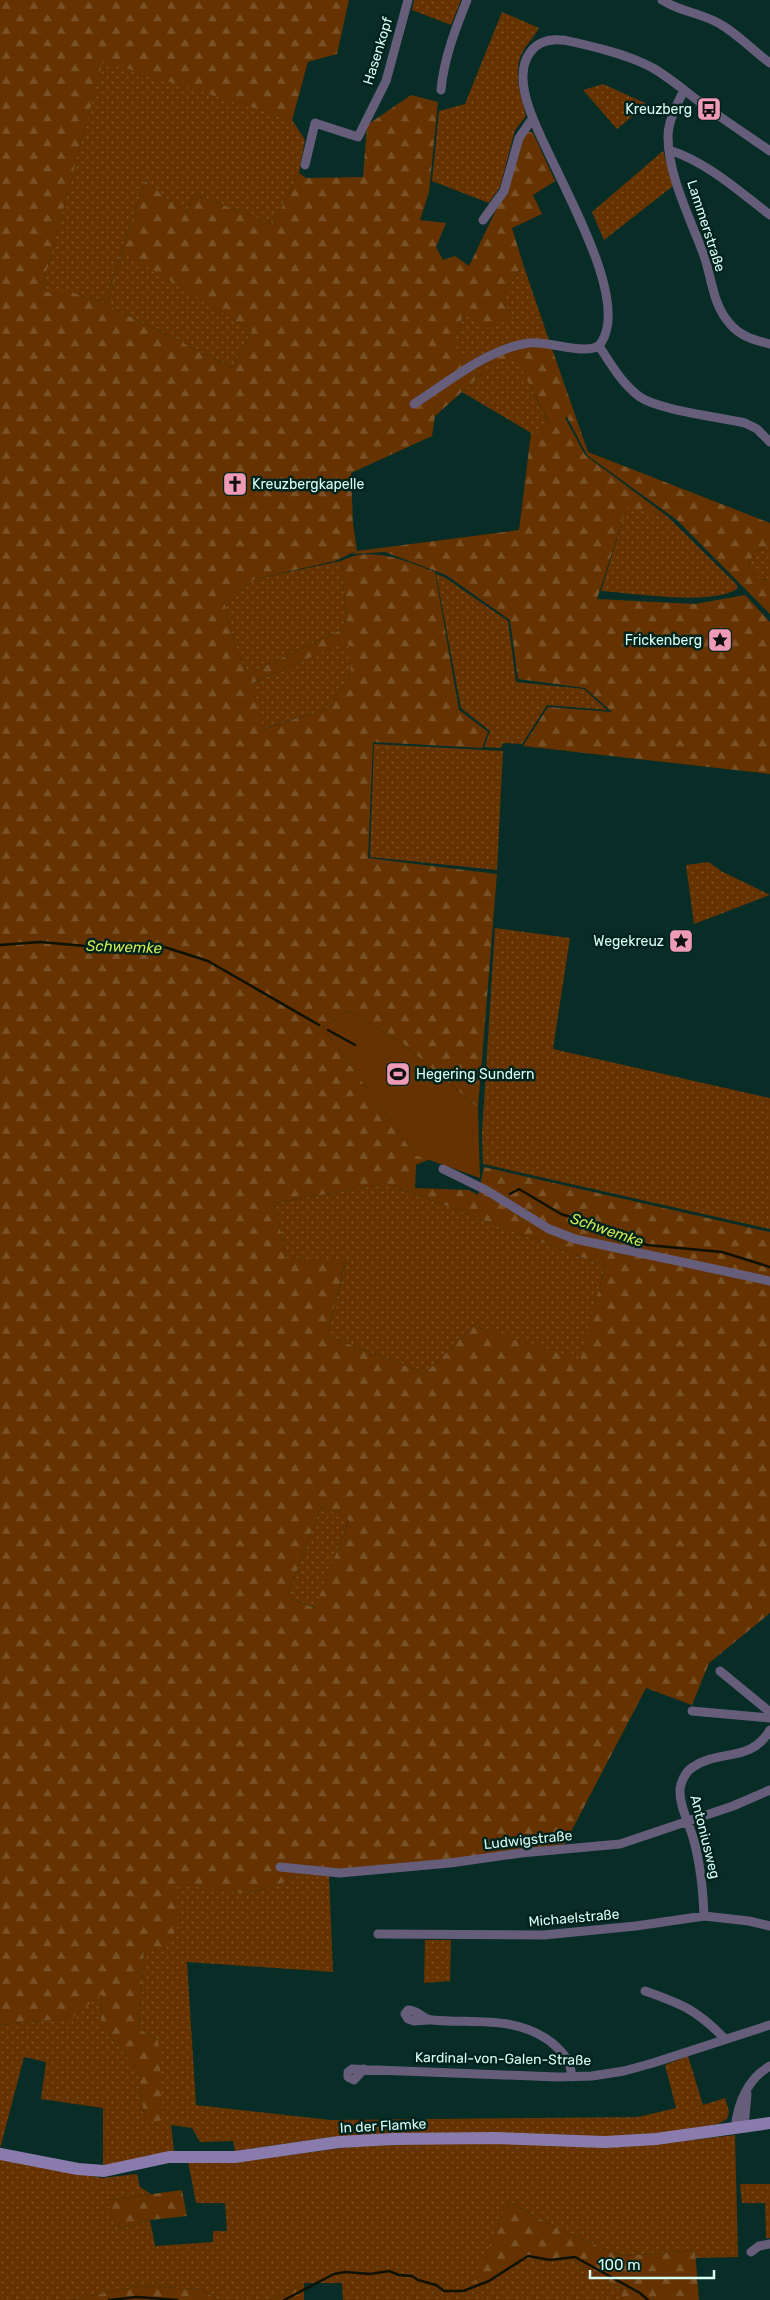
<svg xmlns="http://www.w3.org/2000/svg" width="770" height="2300" viewBox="0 0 770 2300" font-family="Rubik,sans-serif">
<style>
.grass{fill:url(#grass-dots)}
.forest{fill:url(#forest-firs);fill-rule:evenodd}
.garden{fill:#653200}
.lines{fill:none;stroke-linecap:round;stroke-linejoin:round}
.stream{stroke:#0e1103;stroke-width:2.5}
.minor{stroke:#665d7b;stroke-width:9}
.secondary{stroke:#897bac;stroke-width:12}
.labels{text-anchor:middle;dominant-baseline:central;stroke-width:5;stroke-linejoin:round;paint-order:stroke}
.street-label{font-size:14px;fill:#d6fef4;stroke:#00231d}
.poi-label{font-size:14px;fill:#d6fef4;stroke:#00231d;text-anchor:end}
.water-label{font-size:15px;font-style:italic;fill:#d2e953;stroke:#00231d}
</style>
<defs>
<pattern id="grass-dots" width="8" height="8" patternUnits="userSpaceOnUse" patternTransform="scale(1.25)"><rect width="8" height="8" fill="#653200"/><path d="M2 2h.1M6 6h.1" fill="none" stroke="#7a5126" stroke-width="1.8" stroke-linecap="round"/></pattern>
<pattern id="forest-firs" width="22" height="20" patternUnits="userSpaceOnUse" patternTransform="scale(1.25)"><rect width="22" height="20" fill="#653200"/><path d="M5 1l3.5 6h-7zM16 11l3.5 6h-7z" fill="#7a5126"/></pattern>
</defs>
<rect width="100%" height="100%" fill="#082d26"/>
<!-- grass -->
<path class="grass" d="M414 0H461L451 25 412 10Z
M502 12 539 28C534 37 528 43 523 51 512 71 521 96 526 116L515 130 500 187 489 203 432 181 439 111 465 104Z
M103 60 292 120 305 140 299 173 273 224 194 194 186 213 145 181 104 303 71 292H41Z
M603 84 647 104 617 129 583 90Z
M663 151 673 186 604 240 592 212Z
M124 251 252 331 233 368 107 305Z
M523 264 551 346 481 365 517 359 549 424 531 433 462 392 484 372 452 346 464 312 514 318 501 299Z
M627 506 667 516 737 585V589C711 606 633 593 601 591Z
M770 546V580L759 579 751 569 749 563 755 551Z
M341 561 347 627 250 673 253 683 349 640 351 672 329 708 263 729 248 675 236 649 224 601 255 579Z
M436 574 444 577 508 621 516 682 584 689 607 710 547 705 522 744 503 743 501 748 484 747 490 731 461 708Z
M374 744 503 751 497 870 370 857Z
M709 862 721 871 770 895 694 924 686 865Z
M495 928 570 938 553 1049 770 1098V1229L483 1164 482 1133Z
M386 1183 605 1266 580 1361 474 1326 425 1373 327 1336 346 1261 286 1258 275 1203Z
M321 1507 349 1519 316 1608 287 1597Z
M301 1873 329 1876 333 1972 187 1962 196 2105 331 2120 638 2117 676 2108 665 2065 688 2056 703 2105 725 2098 729 2111 727 2119 718 2124 631 2139 359 2136 333 2137 235 2151 233 2141 200 2142 192 2128 171 2125 174 2151 103 2167V2108L41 2099 46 2062 24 2057 0 2149V2025L71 2018 102 1993 101 2025 138 2070 145 2123 158 2040 139 2029 144 1949 177 1883 245 1894 278 1885Z
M425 1940H451L450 1981 424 1983Z
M735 2135 738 2257 696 2258 695 2250 622 2256 558 2229 508 2201 474 2284 526 2260H572L622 2289 621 2300H343L342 2283H304L270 2300H217L202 2289 138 2286 72 2300H0V2159L102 2178 137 2174 140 2187 151 2194 108 2200 116 2230 150 2220 155 2246 213 2242V2231H227L225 2203H196L188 2161 230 2163 366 2145 495 2142 658 2144Z
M740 2184H770V2238H766L765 2203H742Z"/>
<!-- forest -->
<path class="forest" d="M0 0H349L337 54 308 62 292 120 103 61 41 292H71L104 303 145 181 186 213 194 194 273 224 299 173 306 178 363 177 367 125 411 95 438 102 429 192 420 220 446 223 436 247 443 260 455 256 469 266 497 208 522 136 527 131 533 133 555 181 533 195 542 214 512 228 523 264 501 299 514 318 485 329 464 312 452 346 479 365 522 346H551L588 452 770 523V546L755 551 749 563 751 569 759 579 770 580V614L677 520 587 455 567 417 565 418 585 455 667 516 627 507 597 599 695 604 745 595 770 622V774L523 746 548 707 612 712 585 688 518 679 510 620 446 575 385 552 352 554 356 551 335 561 255 579 224 601 236 649 248 675 264 729 329 708 351 672 348 641 252 683 250 673 347 627 341 561C372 545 405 561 435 572L459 710 488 732 482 748 373 742 368 858 497 874 478 1108 400 1041 348 1011 323 1027 415 1155 430 1159 416 1165 415 1188 469 1190 478 1195 484 1167 770 1232V1613L709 1663 692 1705 646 1688 562 1849 301 1873 278 1885 245 1894 177 1884 178 1927 163 1950 144 1949 139 2029 158 2040 163 2120 145 2123 138 2070 101 2025 102 1994 72 2018 0 2025ZM124 252 252 331 233 368 107 305ZM517 360 549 423 531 433 519 530 357 551 353 523 351 473 432 436 435 416 484 372 479 365ZM386 1183 605 1266 580 1360 474 1326 425 1373 327 1336 346 1260 286 1258 275 1203ZM321 1507 349 1520 315 1608 287 1597Z
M182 2190 187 2216 150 2220 116 2230 107 2200Z
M508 2201 558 2229 622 2256 695 2250 699 2300H621L622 2289 572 2260H526L473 2285Z
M304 2283V2300H270Z
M138 2286 202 2289 217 2300H72Z"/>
<!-- garden -->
<path class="garden" d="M348 1011 400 1041 478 1108 480 1178 415 1155 323 1027Z"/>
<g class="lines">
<!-- stream -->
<path class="stream" d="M0 945 40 942 97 947 158 945 208 961 319 1025
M328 1030 355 1045
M510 1194 519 1189 561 1214 604 1227 647 1245 722 1252 770 1267
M109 2300 137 2297 177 2300
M284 2300 334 2274 345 2272 370 2274 389 2271 399 2275 412 2276 418 2280 436 2285 444 2291H463L489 2281 528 2256 550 2260 575 2257 640 2293 648 2300"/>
<!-- minor -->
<path class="minor" d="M662 0C680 12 702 13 720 24 738 34 753 51 770 63
M441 90C444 58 455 30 467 0
M684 90C677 105 668 120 668 137 668 175 690 218 703 253 712 277 712 304 730 324 741 337 755 340 770 344
M669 150C707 162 739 191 770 215
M305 165 315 123 358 137 386 81 408 0
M483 220 504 191 519 138 532 119
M599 346C611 364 622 384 640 397 659 410 719 417 745 423L757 429 770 442
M414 404C448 382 489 348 529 343 548 340 591 358 601 343 635 293 540 154 526 98 516 60 532 32 573 42 600 48 628 55 653 68 670 78 685 91 701 103 724 120 747 135 770 151
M443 1169 486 1190 549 1229 575 1239 770 1281
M720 1671 770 1712
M692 1711 770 1718
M280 1867 340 1873 450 1863 521 1853 620 1844 733 1806 770 1790
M704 1916C703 1889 701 1867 694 1841 690 1825 679 1806 680 1789 681 1781 686 1771 693 1767 719 1749 751 1763 770 1730
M378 1934 544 1935 636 1926 704 1916 749 1921 770 1926
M645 1991C682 2004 697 2010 725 2039
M428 2020 414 2021 408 2019 405 2014 408 2010C418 2010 423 2019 432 2020 473 2024 515 2015 551 2042 564 2053 570 2060 572 2077
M364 2069 354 2080 348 2077V2072L352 2069 557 2077 592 2076 624 2071 653 2063 770 2025
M744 2127 747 2094
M735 2128C738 2103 747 2079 770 2066
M751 2252 759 2246 770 2244"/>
<!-- secondary -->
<path class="secondary" d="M0 2154 78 2169 104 2171 169 2157H235L339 2142 393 2139 494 2138 605 2142 656 2139 770 2123"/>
</g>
<!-- icons -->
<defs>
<symbol id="bus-square" viewBox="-11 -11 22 22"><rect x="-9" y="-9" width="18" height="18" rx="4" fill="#ef9ab7" stroke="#00231d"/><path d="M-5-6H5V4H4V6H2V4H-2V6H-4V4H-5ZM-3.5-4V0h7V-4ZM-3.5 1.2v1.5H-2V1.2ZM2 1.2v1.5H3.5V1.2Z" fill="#111"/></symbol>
<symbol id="church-square" viewBox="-11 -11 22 22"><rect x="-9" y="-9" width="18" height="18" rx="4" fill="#ef9ab7" stroke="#00231d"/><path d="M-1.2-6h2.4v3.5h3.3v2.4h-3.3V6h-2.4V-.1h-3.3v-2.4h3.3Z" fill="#111"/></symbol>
<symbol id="sight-square" viewBox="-11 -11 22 22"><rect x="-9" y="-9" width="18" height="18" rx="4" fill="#ef9ab7" stroke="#00231d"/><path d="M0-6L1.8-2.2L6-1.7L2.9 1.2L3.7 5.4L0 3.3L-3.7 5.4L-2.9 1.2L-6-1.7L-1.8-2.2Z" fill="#111"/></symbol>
<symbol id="stadium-square" viewBox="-11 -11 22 22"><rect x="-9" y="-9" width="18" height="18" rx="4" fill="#ef9ab7" stroke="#00231d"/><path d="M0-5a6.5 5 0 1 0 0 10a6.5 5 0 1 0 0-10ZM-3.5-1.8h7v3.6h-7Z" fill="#111"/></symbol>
</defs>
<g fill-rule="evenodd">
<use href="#bus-square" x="695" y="95" width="28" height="28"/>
<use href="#church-square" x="221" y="470" width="28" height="28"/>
<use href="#sight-square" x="706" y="626" width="28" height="28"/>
<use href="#sight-square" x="667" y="927" width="28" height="28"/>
<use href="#stadium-square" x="384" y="1060" width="28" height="28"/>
</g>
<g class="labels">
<!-- street labels -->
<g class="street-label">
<text transform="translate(378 51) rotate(-73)">Hasenkopf</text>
<text transform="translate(706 226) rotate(72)">Lammerstraße</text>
<text transform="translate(705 1837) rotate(76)">Antoniusweg</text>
<text transform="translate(528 1840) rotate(-6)">Ludwigstraße</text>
<text transform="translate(574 1918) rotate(-5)">Michaelstraße</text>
<text transform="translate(503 2059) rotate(1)">Kardinal-von-Galen-Straße</text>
<text transform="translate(383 2126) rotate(-3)">In der Flamke</text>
</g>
<!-- poi labels -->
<g class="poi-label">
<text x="692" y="109">Kreuzberg</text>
<text x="252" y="484" text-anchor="start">Kreuzbergkapelle</text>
<text x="702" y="640">Frickenberg</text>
<text x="664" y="941">Wegekreuz</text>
<text x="416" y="1074" text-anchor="start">Hegering Sundern</text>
</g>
<!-- water labels -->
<g class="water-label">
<text transform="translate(124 947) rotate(2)">Schwemke</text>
<text transform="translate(607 1230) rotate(19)">Schwemke</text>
</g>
</g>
<!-- scale -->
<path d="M590 2270v8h124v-8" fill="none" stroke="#d6fef4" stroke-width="2.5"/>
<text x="598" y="2270" font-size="15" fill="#d6fef4" stroke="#00231d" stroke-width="4" paint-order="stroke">100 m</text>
</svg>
